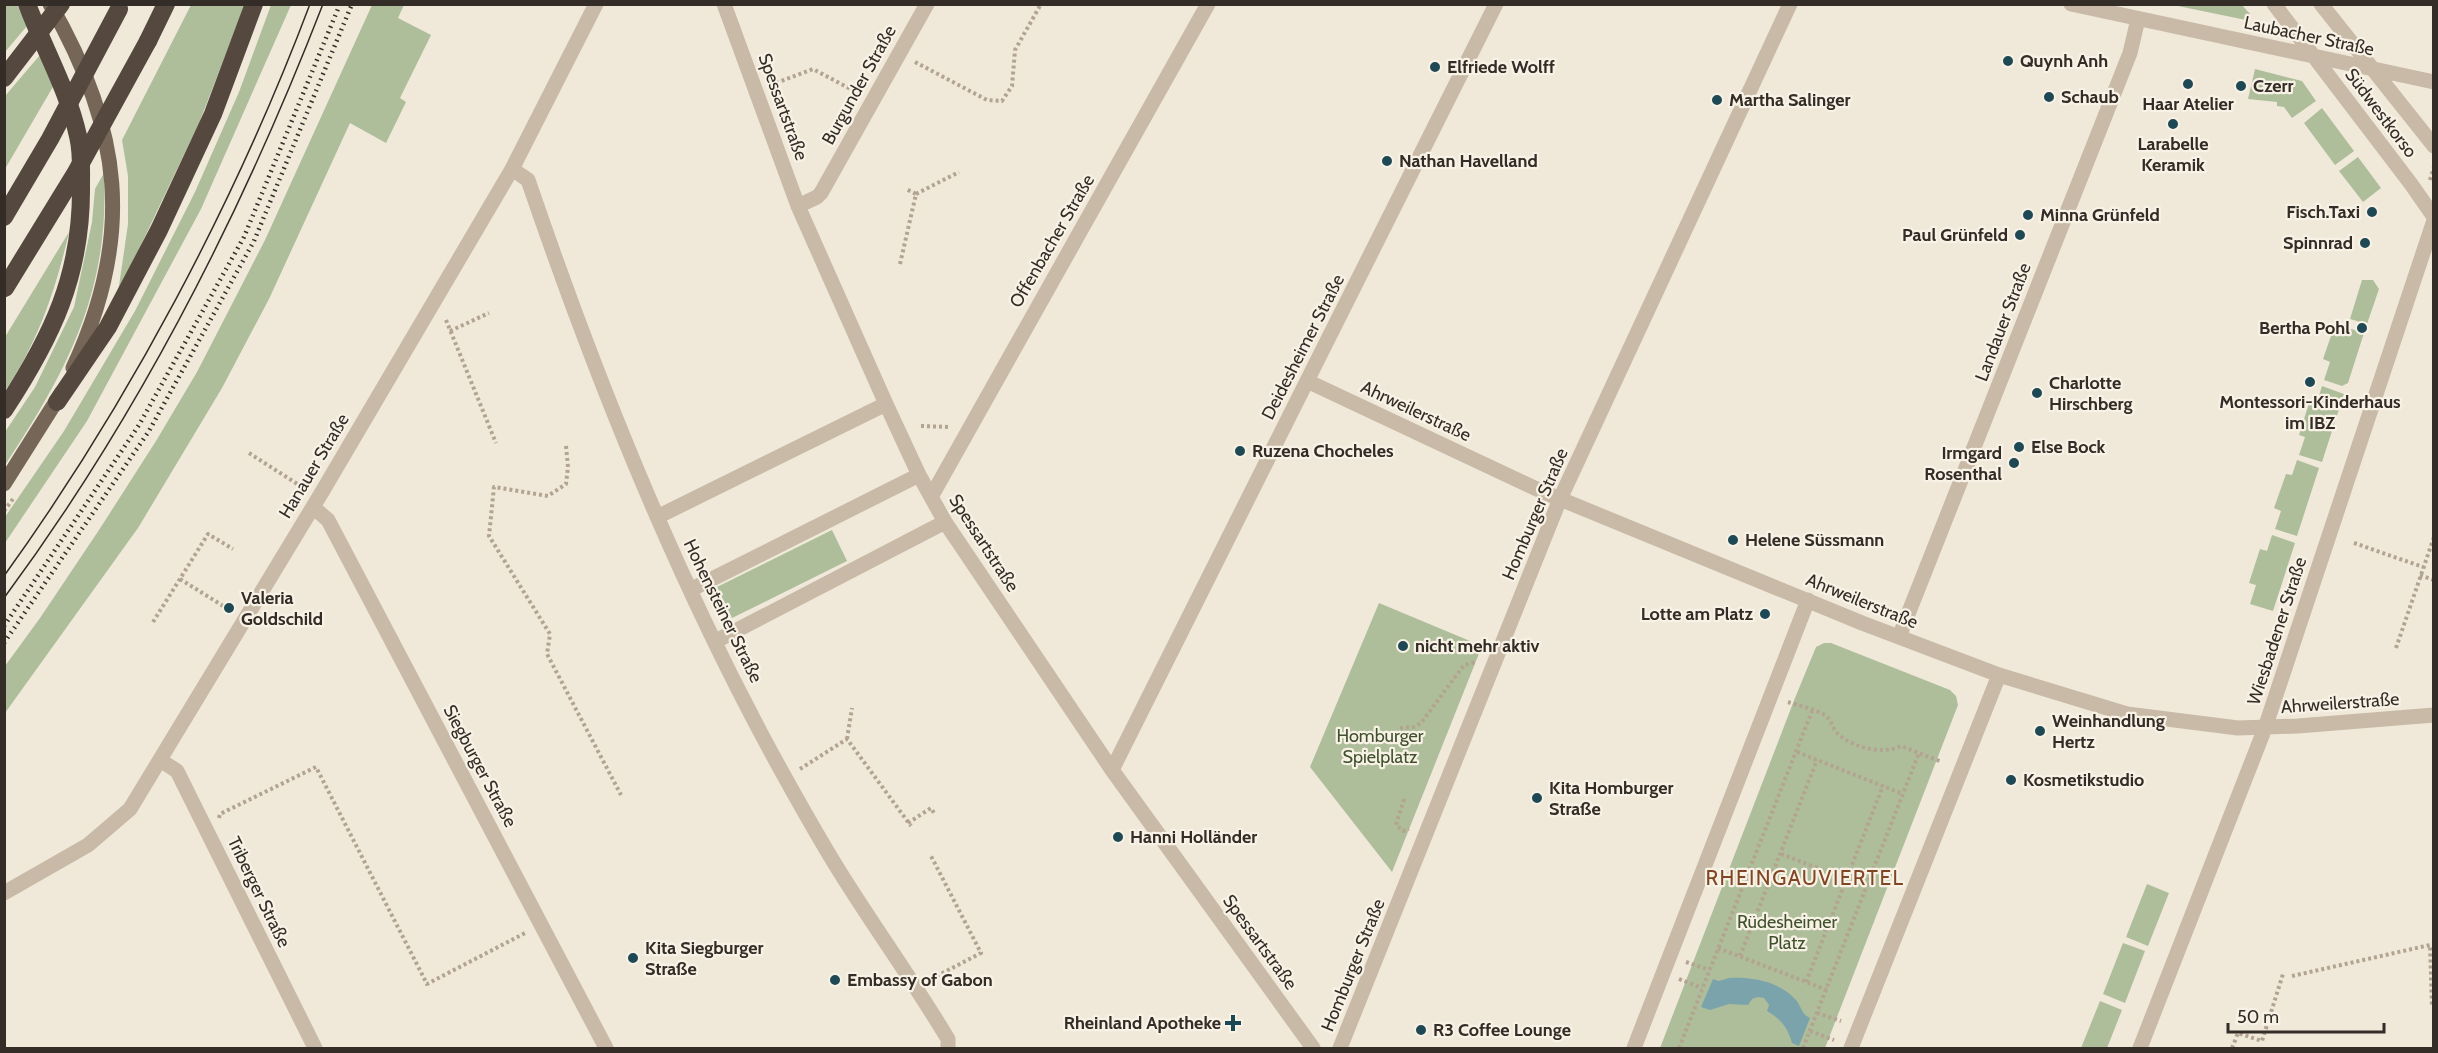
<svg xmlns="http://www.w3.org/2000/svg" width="2438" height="1053" viewBox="0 0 2438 1053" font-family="Cabin,sans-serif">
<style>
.green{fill:#aebe9a}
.water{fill:#7aa3ac}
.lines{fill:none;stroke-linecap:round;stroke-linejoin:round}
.path{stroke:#b3a491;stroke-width:4;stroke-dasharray:3 3;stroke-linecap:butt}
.minor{stroke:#c8baa6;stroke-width:15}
.major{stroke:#766658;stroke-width:15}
.highway{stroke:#55483e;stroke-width:18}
.tram{stroke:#342d27;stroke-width:1.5}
.rail{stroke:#342d27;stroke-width:4.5;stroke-dasharray:1.5 4.5;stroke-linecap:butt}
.highway-bridge{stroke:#55483e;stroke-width:18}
.poi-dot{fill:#1e4954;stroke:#f8f2e6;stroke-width:2}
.labels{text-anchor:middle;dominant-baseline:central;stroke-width:4.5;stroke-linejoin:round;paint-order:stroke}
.street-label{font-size:18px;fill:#342d27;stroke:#f8f2e6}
.poi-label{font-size:18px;font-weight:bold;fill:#342d27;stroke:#f8f2e6;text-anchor:start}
.park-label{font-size:18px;fill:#3f512c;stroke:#f8f2e6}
.quarter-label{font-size:21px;letter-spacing:1.5px;fill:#804523;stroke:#f8f2e6}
</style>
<rect width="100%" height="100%" fill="#f0e9da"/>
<!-- green -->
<path class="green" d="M5 5H17L27 26 5 52Z
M191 5H245L199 123 118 293 128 224V176L122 140Z
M271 5H291L201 209 87 421 5 543V517L64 431 135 311 195 192 239 92Z
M372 5H404L398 18 431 35 400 98 406 102 386 143 350 123 269 299 222 388 138 528 5 713V666L40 618 99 530 156 441 197 372 265 240Z
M2173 5H2242L2250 14 2246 20Z
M40 55 54 85 5 169V96Z
M2255 69 2302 81 2316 101 2292 118 2284 107 2277 106V102L2248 99Z
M2322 108 2354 151 2335 165 2304 123Z
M2358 157 2381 188 2363 202 2339 171Z
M104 173C110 290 68 370 5 465V432L35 387 74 307 92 222 95 189Z
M69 232C56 289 38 342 5 391V337Z
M2362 280H2373L2379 289 2367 324 2350 319Z
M2338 325 2364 333 2348 383 2342 386 2324 380 2330 362 2323 359 2333 330H2336Z
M2322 386 2344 394 2322 462 2299 455 2305 437 2299 435 2310 400 2317 402Z
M2297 460 2319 468 2297 536 2275 529 2281 511 2274 508 2286 474 2292 475Z
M832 530 847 561 732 618 717 587Z
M2272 535 2295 543 2273 611 2250 604 2256 585 2249 583 2260 549 2267 551Z
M1379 603 1482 646 1392 872 1310 767Z
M1824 643H1831L1950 690 1956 696 1958 705 1825 1048H1660L1795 698 1816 647Z
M2147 884 2169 893 2148 946 2126 937Z
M2123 943 2145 951 2125 1003 2103 994Z
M2100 1001 2122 1010 2107 1048H2081Z"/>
<!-- water -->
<path class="water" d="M1729 978C1752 977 1779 981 1796 1000 1801 1006 1802 1015 1810 1018L1799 1046 1792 1043C1788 1028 1781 1019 1767 1011L1769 1005 1764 998 1758 997 1752 999 1748 1005 1729 1004 1710 1010 1701 1007 1713 979 1719 981Z"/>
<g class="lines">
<!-- path -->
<path class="path" d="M915 62 987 100 1002 101 1012 86 1015 50 1041 4
M776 83 813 69 860 94
M2430 180 2434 167
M916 194 959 172
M900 264 916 194 906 189
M446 320 496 443
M450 331 489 313
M921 426 950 427
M566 446 568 467 566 484 548 496 494 487 489 536 550 634 547 654 621 795
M249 453 302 487
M4 511 13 499
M2354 543 2423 567
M2420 575 2434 580
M180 579 228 609
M153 622 208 534 233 549
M2396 648 2434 537
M1788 702C1797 705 1823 711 1828 718 1832 722 1833 730 1838 734 1854 748 1882 755 1901 746L1942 762
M1400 728 1414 727 1421 723 1464 665 1476 662
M847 739 852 708
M1797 752 1903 794
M800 769 847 739 911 826
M1404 799 1396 825 1403 831 1409 829
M219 818 220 814 316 767 427 984 527 932
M908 823 931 808 934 813
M1781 854 1846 879
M1718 948 1827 990
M1740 956 1817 760
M1686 962 1709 970
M2292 976 2430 945 2432 1007H2434
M931 979 981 953 931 856
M1679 979 1702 988
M1806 982 1883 786
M1817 1013 1841 1021
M1810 1031 1834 1040
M1679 1048 1812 711
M1803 1048 1919 753
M2232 1048 2238 1033 2262 1041 2283 974"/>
<!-- minor -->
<path class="minor" d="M724 4 798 206 886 404 919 475 945 522 1112 770 1313 1048
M2071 4 2434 82
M2274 4 2411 184 2434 217
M2321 4 2434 146
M512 169 528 180C595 376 672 569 771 752 794 794 817 836 843 877 877 931 915 984 948 1039V1048
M798 206 817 197 821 193 927 4
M1307 381 1543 492 1862 623 1999 675 2127 714 2238 728 2298 726 2434 715
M931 497 1208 4
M313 507 328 520 606 1048
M657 517 886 404
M690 590 919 475
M1899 637 2130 53 2138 19
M716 641 945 522
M160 760 177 771 315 1048
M1112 770 1496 4
M4 893 88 845 130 809 322 492 512 169 596 4
M1340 1048 1560 499 1790 4
M1634 1048 1808 600
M1851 1048 1999 675
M2140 1048 2265 728 2434 220"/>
<!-- major -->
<path class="major" d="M50 4C122 129 135 235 73 368
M4 484 62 392"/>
<!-- highway -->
<path class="highway" d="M148 41 166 4
M57 402 108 327 159 230 213 114 254 4
M4 410C52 337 82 275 81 186 81 169 82 152 78 136 68 90 44 49 27 4"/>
<!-- tram -->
<path class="tram" d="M4 576C128 404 235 203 310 4
M4 598C138 417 242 213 323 4"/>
<!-- rail -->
<path class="rail" d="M4 626 139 425 244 237 340 4
M4 643 149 431 254 241 352 4"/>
<!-- highway-bridge -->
<path class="highway-bridge" d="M4 78 61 4
M4 217 50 139 119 9
M5 288 75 174 148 41"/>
</g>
<!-- markers -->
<g class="poi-dot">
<circle cx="2008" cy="61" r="6"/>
<circle cx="1435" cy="67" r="6"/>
<circle cx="2188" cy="84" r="6"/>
<circle cx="2241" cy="86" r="6"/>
<circle cx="2049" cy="97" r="6"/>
<circle cx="1717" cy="100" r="6"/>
<circle cx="2173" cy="124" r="6"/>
<circle cx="1387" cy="161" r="6"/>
<circle cx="2372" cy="212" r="6"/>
<circle cx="2028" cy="215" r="6"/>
<circle cx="2020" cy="235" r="6"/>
<circle cx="2365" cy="243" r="6"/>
<circle cx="2362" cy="328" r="6"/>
<circle cx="2310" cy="382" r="6"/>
<circle cx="2037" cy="393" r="6"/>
<circle cx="2019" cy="447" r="6"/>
<circle cx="1240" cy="451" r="6"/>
<circle cx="2014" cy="463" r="6"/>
<circle cx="1733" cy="540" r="6"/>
<circle cx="229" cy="608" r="6"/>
<circle cx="1765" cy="614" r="6"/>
<circle cx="1403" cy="646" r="6"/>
<circle cx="2040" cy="731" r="6"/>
<circle cx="2011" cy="780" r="6"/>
<circle cx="1537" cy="798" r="6"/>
<circle cx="1118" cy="837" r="6"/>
<circle cx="633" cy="958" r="6"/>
<circle cx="835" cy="980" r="6"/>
<path d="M1230 1014h6v6h6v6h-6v6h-6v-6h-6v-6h6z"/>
<circle cx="1421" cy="1030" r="6"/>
</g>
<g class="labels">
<!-- street labels -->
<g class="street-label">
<text transform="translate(2309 36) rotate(12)">Laubacher Straße</text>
<text transform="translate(859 85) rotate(-61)">Burgunder Straße</text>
<text transform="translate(783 107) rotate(70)">Spessartstraße</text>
<text transform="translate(2381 113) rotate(53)">Südwestkorso</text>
<text transform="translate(1052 241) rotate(-60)">Offenbacher Straße</text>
<text transform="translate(2003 322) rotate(-69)">Landauer Straße</text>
<text transform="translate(1303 347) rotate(-63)">Deidesheimer Straße</text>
<text transform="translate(1416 411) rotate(25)">Ahrweilerstraße</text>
<text transform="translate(314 466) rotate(-59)">Hanauer Straße</text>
<text transform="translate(1535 514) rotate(-67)">Homburger Straße</text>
<text transform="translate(984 543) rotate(57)">Spessartstraße</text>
<text transform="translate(1862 601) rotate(22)">Ahrweilerstraße</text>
<text transform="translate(723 611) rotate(64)">Hohensteiner Straße</text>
<text transform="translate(2277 631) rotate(-72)">Wiesbadener Straße</text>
<text transform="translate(2340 703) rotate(-4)">Ahrweilerstraße</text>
<text transform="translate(480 766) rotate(62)">Siegburger Straße</text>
<text transform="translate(259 892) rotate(64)">Triberger Straße</text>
<text transform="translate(1260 942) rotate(54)">Spessartstraße</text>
<text transform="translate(1353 965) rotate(-68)">Homburger Straße</text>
</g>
<!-- poi labels -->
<g class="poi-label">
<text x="2020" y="61">Quynh Anh</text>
<text x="1447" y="67">Elfriede Wolff</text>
<text x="2253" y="86">Czerr</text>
<text x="2061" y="97">Schaub</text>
<text x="1729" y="100">Martha Salinger</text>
<text x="2188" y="104" text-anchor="middle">Haar Atelier</text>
<text x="2173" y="144" text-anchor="middle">Larabelle<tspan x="2173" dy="21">Keramik</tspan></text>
<text x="1399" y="161">Nathan Havelland</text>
<text x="2360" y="212" text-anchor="end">Fisch.Taxi</text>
<text x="2040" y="215">Minna Grünfeld</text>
<text x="2008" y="235" text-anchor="end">Paul Grünfeld</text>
<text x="2353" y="243" text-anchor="end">Spinnrad</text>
<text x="2350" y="328" text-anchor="end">Bertha Pohl</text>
<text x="2049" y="383">Charlotte<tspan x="2049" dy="21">Hirschberg</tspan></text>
<text x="2310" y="402" text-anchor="middle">Montessori-Kinderhaus<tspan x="2310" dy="21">im IBZ</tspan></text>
<text x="2031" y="447">Else Bock</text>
<text x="1252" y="451">Ruzena Chocheles</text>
<text x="2002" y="453" text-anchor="end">Irmgard<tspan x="2002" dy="21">Rosenthal</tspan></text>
<text x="1745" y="540">Helene Süssmann</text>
<text x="241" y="598">Valeria<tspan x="241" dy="21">Goldschild</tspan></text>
<text x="1753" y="614" text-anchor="end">Lotte am Platz</text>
<text x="1415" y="646">nicht mehr aktiv</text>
<text x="2052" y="721">Weinhandlung<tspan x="2052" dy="21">Hertz</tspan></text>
<text x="2023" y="780">Kosmetikstudio</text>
<text x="1549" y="788">Kita Homburger<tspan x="1549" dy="21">Straße</tspan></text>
<text x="1130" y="837">Hanni Holländer</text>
<text x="645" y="948">Kita Siegburger<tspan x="645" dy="21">Straße</tspan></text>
<text x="847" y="980">Embassy of Gabon</text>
<text x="1221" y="1023" text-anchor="end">Rheinland Apotheke</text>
<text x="1433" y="1030">R3 Coffee Lounge</text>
</g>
<!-- park labels -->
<g class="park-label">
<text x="1380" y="736">Homburger<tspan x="1380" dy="21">Spielplatz</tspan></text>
<text x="1787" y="922">Rüdesheimer<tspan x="1787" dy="21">Platz</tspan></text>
</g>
<!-- quarter labels -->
<g class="quarter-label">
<text x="1805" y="877">RHEINGAUVIERTEL</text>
</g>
</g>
<!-- border -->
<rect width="2438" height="1053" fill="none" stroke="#342d27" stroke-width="12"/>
<!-- scale -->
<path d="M2228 1023v9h156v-9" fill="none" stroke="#342d27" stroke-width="3"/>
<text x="2237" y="1023" font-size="18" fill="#342d27" stroke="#f8f2e6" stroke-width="4.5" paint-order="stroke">50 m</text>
</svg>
